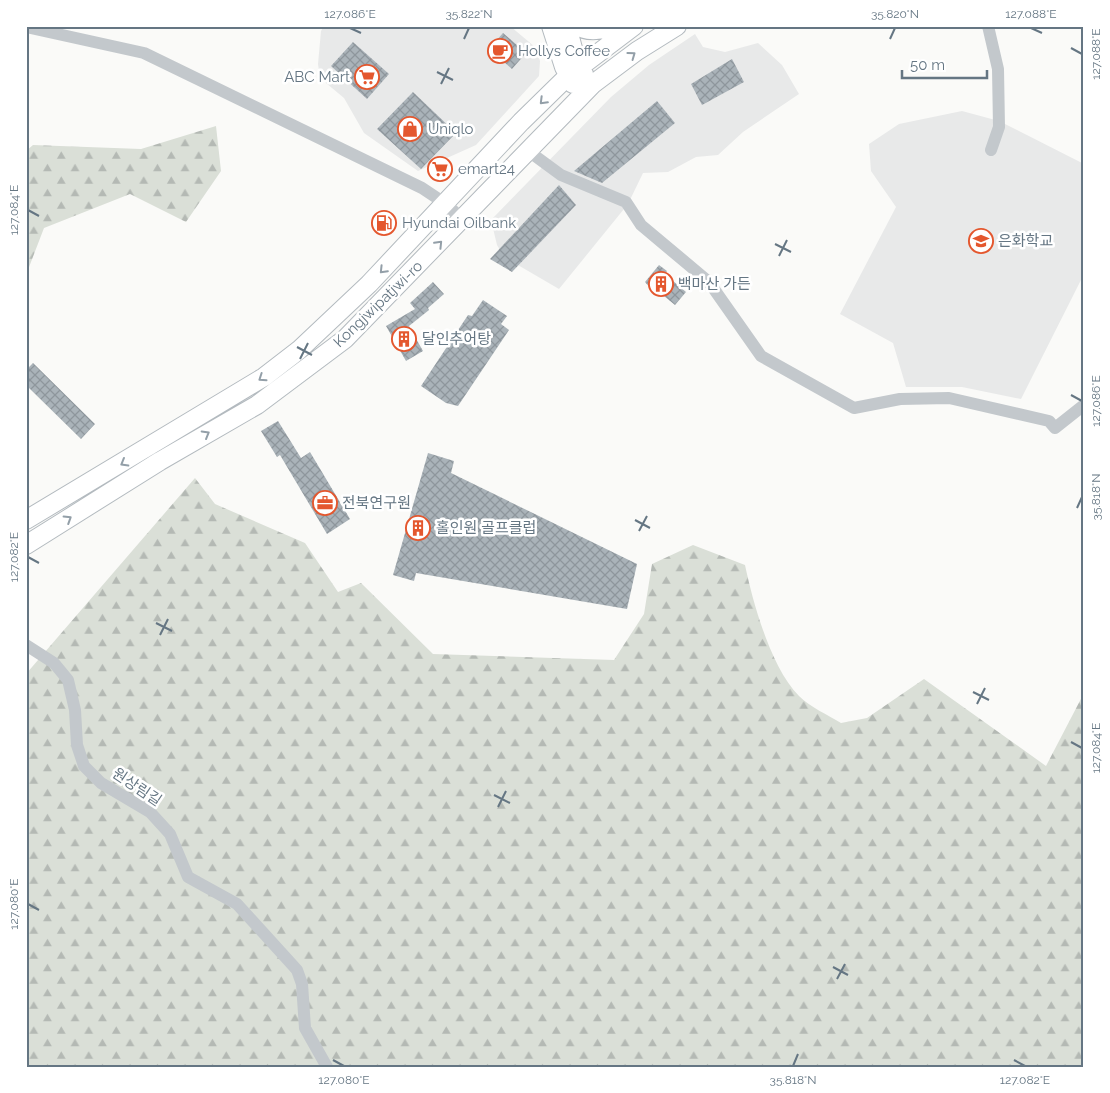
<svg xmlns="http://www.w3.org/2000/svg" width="1110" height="1093" viewBox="0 0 1110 1093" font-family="Raleway,'Noto Sans KR',sans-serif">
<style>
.built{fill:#e8e9e9}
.forest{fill:url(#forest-firs)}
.building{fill:url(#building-cross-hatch)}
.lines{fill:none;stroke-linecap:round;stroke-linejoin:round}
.secondary-casing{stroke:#b3babf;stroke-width:20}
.street{stroke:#c3c8cc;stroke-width:12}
.secondary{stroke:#fff;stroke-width:18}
.oneway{stroke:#939fa8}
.ticks{fill:none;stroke:#657683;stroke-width:2}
.labels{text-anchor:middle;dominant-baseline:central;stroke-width:5;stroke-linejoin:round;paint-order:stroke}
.poi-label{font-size:15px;fill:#657683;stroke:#fff;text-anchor:start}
.street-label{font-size:15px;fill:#657683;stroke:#fff}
.neatline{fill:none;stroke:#657683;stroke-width:2}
.ticks-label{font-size:12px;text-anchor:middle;fill:#657683}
</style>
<defs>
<pattern id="forest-firs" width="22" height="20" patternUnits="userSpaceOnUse" patternTransform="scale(1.25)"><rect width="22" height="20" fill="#dadfd7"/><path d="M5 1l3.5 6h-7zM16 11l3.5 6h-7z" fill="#b4b9b4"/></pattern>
<pattern id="building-cross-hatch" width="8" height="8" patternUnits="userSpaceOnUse" patternTransform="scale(1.25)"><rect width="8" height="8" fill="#aab3b9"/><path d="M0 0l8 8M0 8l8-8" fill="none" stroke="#8e969c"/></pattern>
</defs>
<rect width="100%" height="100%" fill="#fafaf8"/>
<!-- built -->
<path class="built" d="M324 26H510L535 47 540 61 539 76 476 145 418 171 364 133 344 98 320 78 318 64 321 31Z
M695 34 703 47 725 52 758 43 782 65 799 94 743 132 718 155 696 157 668 172 643 173 628 204 559 289 504 257 497 245 491 220 611 97 649 65Z
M962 111 999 121 1084 164V274L1021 399 962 387H906L893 343 840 314 896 207 871 171 869 144 899 124Z"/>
<!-- forest -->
<path class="forest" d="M216 126 221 171 186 222 130 194 44 228 26 275V151L33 145 141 149Z
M195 478 215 504 305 543 338 592 361 583 433 654 614 660 644 614 652 564 693 545 745 565C753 603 771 668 799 696 810 707 828 715 841 723L867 718 924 679 1046 766 1084 693V1067H26V674Z"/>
<!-- building -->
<path class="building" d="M503 33 526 53 512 69 489 49Z
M353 42 389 74 367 99 331 66Z
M732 59 744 82 702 105 691 84Z
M413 92 456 133 421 169 377 129Z
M657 101 675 123 602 183 574 171Z
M559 185 576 205 512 272 490 259Z
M659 265 667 271 665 274 686 292 675 305 653 287 651 289 645 282Z
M433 282 444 294 428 308 429 310 409 326 423 351 406 361 386 326 415 309 410 303Z
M483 300 507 316 501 324 509 330 458 406 446 403 421 386 468 315 472 316Z
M33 363 95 424 81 439 26 385V370Z
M278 421 301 458 310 452 350 519 327 534 280 455 277 457 261 431Z
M428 453 454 461 451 473 637 564 627 609 416 573 414 581 393 575Z"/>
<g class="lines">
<defs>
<path id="secondary" d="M551 26 564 67 573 84
M567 26 578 67 584 74
M578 26C587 33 604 30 615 26
M26 520 264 377 299 350 369 284 521 122 568 76 634 26
M26 545 160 461 257 405 345 339 593 84 637 51 677 26"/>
</defs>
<!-- secondary casing -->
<use href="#secondary" class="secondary-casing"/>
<!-- street -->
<path class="street" d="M988 26 998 69 999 127 991 150
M26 27 144 53 422 188 446 204 462 219
M527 150 561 175 626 202 641 225 709 282 761 356 854 408 900 399 949 398 1049 421 1055 428 1084 405
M26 645 54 663 68 680 75 710 77 745 84 766 101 783 150 812 170 834 188 877 237 904 297 970 302 984 305 1028 327 1067"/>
<!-- secondary -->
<use href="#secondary" class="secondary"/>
</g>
<!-- one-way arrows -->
<defs><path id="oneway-chevron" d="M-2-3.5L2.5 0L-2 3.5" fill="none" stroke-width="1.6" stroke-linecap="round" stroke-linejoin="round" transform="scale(1.25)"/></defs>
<g class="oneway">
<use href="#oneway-chevron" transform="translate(632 55) rotate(-36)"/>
<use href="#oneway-chevron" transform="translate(543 101) rotate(135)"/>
<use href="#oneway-chevron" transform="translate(439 244) rotate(-46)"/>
<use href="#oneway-chevron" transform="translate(383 270) rotate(134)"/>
<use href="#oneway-chevron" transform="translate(262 378) rotate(146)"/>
<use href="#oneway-chevron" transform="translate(206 434) rotate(-30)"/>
<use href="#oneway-chevron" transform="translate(124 463) rotate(150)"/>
<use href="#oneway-chevron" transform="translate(68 519) rotate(-32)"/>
</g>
<!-- ticks -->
<path class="ticks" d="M350 28 361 33M1031 28 1042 33M464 39 469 28M890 39 895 28M1071 48 1082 54M437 72 453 80M441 84 449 68M28 210 39 216M775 244 791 252M779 256 787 240M297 347 312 355M300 359 308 343M1071 395 1082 401M1077 508 1082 497M635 520 650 528M639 531 647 516M28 557 39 563M156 623 172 631M160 635 168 619M973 692 989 700M977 704 985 688M1071 742 1082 748M494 795 510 803M498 807 506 791M28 904 39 910M833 967 848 975M837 979 845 964M333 1060 344 1066M1014 1060 1025 1066M793 1066 798 1054"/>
<!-- icons -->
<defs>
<symbol id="cafe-ring" viewBox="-11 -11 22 22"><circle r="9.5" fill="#fff" stroke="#e4572e" stroke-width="1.5"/><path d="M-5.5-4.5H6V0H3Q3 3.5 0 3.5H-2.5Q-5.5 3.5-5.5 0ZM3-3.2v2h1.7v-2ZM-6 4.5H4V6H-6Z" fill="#e4572e"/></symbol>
<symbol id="supermarket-ring" viewBox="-11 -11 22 22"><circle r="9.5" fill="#fff" stroke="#e4572e" stroke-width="1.5"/><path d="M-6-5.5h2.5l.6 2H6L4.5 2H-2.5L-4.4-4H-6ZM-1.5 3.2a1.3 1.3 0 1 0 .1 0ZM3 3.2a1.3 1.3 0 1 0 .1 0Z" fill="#e4572e"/></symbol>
<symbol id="shop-ring" viewBox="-11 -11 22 22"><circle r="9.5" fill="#fff" stroke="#e4572e" stroke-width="1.5"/><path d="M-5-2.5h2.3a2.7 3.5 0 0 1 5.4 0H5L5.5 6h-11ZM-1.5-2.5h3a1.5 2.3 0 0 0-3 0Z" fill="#e4572e"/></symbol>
<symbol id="fuel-ring" viewBox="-11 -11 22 22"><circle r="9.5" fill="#fff" stroke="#e4572e" stroke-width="1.5"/><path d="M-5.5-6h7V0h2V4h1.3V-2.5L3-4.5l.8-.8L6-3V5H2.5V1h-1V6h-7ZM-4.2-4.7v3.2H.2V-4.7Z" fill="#e4572e"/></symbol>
<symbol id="school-ring" viewBox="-11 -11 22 22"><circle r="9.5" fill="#fff" stroke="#e4572e" stroke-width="1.5"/><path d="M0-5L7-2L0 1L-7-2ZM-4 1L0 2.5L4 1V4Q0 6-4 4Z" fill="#e4572e"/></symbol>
<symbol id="building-ring" viewBox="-11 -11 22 22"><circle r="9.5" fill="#fff" stroke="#e4572e" stroke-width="1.5"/><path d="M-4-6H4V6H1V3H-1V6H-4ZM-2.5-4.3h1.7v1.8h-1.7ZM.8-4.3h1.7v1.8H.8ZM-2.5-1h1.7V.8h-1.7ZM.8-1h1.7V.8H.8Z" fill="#e4572e"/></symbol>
<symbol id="office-ring" viewBox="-11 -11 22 22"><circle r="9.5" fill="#fff" stroke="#e4572e" stroke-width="1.5"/><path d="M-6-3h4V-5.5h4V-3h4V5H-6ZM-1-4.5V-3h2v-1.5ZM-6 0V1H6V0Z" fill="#e4572e"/></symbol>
</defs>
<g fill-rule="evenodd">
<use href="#cafe-ring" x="486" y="37" width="28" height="28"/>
<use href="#supermarket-ring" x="353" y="63" width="28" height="28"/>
<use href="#shop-ring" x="396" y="115" width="28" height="28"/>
<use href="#supermarket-ring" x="426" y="155" width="28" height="28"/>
<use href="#fuel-ring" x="370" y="209" width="28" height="28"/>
<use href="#school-ring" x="967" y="227" width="28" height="28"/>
<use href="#building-ring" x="647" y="270" width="28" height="28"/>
<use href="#building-ring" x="390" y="325" width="28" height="28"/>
<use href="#office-ring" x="311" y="489" width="28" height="28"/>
<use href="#building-ring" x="404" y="514" width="28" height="28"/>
</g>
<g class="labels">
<!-- poi labels -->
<g class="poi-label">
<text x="518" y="51">Hollys Coffee</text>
<text x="350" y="77" text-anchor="end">ABC Mart</text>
<text x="428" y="129">Uniqlo</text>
<text x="458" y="169">emart24</text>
<text x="402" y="223">Hyundai Oilbank</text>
<text x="998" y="241">은화학교</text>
<text x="678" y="284">백마산 가든</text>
<text x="422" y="339">달인추어탕</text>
<text x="342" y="503">전북연구원</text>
<text x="436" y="528">홀인원 골프클럽</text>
</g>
<!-- street labels -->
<g class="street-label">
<text transform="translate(378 304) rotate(-44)">Kongjwipatjwi-ro</text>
<text transform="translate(137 787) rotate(34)">원상림길</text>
</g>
</g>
<!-- border -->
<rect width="1110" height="1093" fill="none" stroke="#ffffff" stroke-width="55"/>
<!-- scale -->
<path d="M902 70v8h85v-8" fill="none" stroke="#657683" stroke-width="2.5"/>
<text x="910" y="70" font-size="15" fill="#657683" stroke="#ffffff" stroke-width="4" paint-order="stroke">50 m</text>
<rect x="28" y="28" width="1054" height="1038" class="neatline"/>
<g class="ticks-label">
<text x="350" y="18">127.086°E</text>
<text x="469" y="18">35.822°N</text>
<text x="895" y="18">35.820°N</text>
<text x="1031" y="18">127.088°E</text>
<text transform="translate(1096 54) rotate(-90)" y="4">127.088°E</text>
<text transform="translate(14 210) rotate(-90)" y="4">127.084°E</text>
<text transform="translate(1096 401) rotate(-90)" y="4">127.086°E</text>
<text transform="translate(1096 497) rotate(-90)" y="4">35.818°N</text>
<text transform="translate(14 557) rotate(-90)" y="4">127.082°E</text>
<text transform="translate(1096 748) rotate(-90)" y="4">127.084°E</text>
<text transform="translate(14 904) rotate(-90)" y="4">127.080°E</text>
<text x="344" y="1084">127.080°E</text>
<text x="793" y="1084">35.818°N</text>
<text x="1025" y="1084">127.082°E</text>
</g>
</svg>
